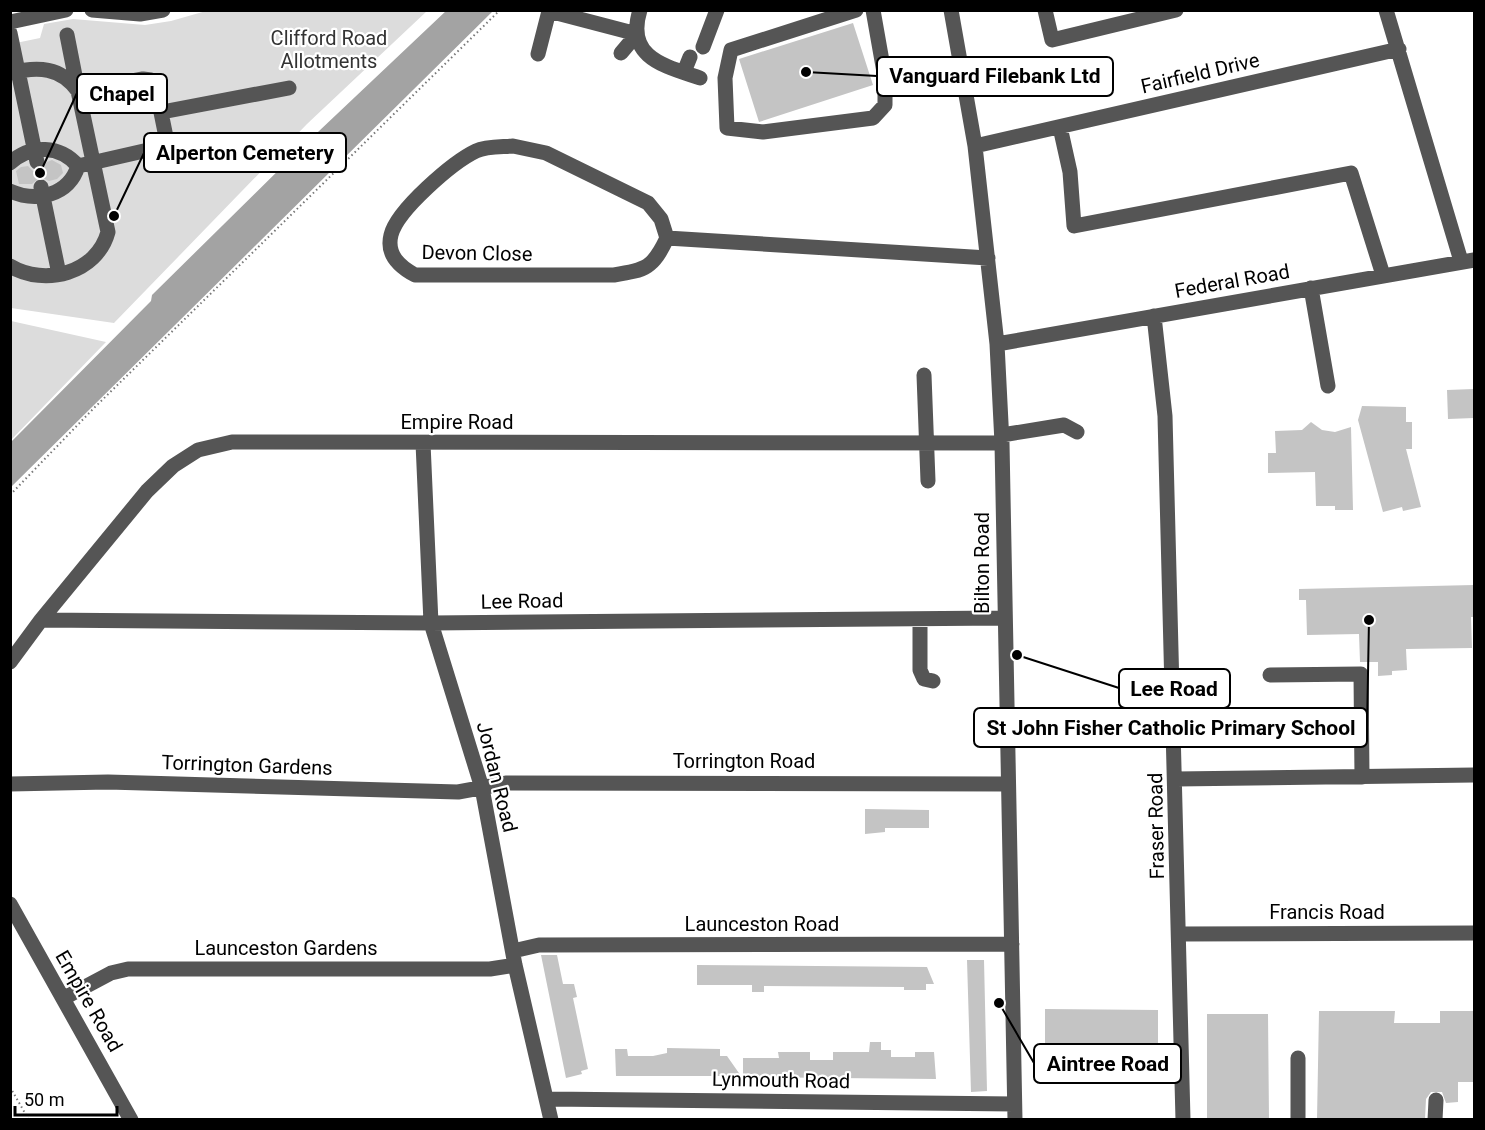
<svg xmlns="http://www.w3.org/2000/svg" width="1485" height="1130" viewBox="0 0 1485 1130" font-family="Roboto,sans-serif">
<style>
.green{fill:#dcdcdc}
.water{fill:#a3a3a3}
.building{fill:#c4c4c4}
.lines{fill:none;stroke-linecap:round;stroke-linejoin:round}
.path{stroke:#777;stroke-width:2;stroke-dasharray:1.5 3;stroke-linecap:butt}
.minor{stroke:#555;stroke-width:15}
.labels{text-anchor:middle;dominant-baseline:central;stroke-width:4.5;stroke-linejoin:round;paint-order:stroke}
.park-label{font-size:20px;fill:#333;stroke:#fff}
.street-label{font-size:20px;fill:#000;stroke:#fff}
.leader{fill:none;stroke:#000;stroke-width:2}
.callout-dot{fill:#000;stroke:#fff;stroke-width:2}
.callout{fill:#fff;stroke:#000;stroke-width:2}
.callout-label{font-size:21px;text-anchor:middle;font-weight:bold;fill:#000}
</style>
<rect width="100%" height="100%" fill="#fff"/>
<!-- green -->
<path class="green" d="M206 11H427L307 124 114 323 11 308V44L40 38 44 24 73 19 145 25 171 21Z
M11 321 106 342 11 440 10 321Z"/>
<!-- water -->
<path class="water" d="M447 10 493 11 11 487V442L151 301 152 295 300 149Z"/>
<!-- building -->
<path class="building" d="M853 23 873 85 759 122 739 59Z
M52 160 61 165 63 173 57 179 49 181 40 177 32 184H19L16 171 21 167 28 166 33 171H40L47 162Z
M1474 389V418L1448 419 1447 390Z
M1362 406 1406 407V422H1412V449H1406L1421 507 1403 511 1402 507 1383 512 1358 420Z
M1311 422 1322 430 1335 432 1351 427 1353 510H1335V506H1316L1315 472 1268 473V453H1276L1275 431 1302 430Z
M1474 585V617H1471L1472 648 1406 649 1407 670 1392 671V675L1378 676V662H1360L1359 634 1307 635 1306 600H1299V589Z
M865 809 929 810V828H885V832L865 834Z
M541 955H557L563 984H574L577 997 573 998 588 1069 581 1071 582 1074 566 1078Z
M967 960H984L987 1091 971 1092Z
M697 965 927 967 934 984H926V990H904V987L764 986V992H752V985H697Z
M1045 1009 1158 1010V1070L1045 1069Z
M1319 1011H1395L1394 1023H1440V1011H1474V1082H1458V1102L1446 1103 1442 1092H1431L1426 1099 1425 1119H1317Z
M1207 1014H1268L1269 1119H1207Z
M870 1042H881V1050H891V1057H915V1052H934L936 1079 743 1077V1058H779L778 1052H810V1060H833V1052H869Z
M667 1048 720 1049V1056H727L741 1076H616L615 1049H627L628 1056H653L667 1053Z"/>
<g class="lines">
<!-- path -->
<path class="path" d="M10 495 94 408 500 10
M10 1087 29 1120"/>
<!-- minor -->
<path class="minor" d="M92 10 140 14 163 10
M640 10C625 58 665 66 700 78
M856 10 731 50 725 78 727 128 763 132 873 118 885 105V78L873 10
M951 10 975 146 997 344 1002 443 1015 1120
M1045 10 1052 40 1176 10
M1386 10 1461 261
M10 22 66 10
M10 33 37 162
M67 35 78 91 143 79 151 80 156 88 166 137 157 148 78 166
M703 47 717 10
M538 54 549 11 637 34 621 53
M684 72 690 57
M10 73C38 66 61 67 78 91L108 232C97 273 45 287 10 266
M162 112 289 88
M1060 127 1070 172 1074 226 1351 173 1383 275
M513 146 546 153 648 203 661 219 667 238C653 268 646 270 614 275H415C400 267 386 255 391 235 397 210 453 162 476 151 486 146 502 147 513 146Z
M975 146 1399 49
M10 163C31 144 60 145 78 166 69 195 37 203 10 191
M41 187 59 274
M667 238 988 258
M1311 288 1328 386
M1154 316 1165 416 1183 1120
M997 344 1474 260
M924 375 928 481
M1002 435 1064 425 1077 432
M423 443 431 623 482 788 515 965 551 1120
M920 619V670L924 679 933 681
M41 620 431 623 1003 618
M10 662 41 620 147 491 173 466 198 450 232 442 1002 443
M1270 675 1361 674 1362 777
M1176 779 1474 775
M10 784 108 782 458 792 507 783 1007 784
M10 904 131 1120
M1180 934 1474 933
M513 951 539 945 1012 944
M64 998 111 973 128 969H490L515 965
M548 1099 1014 1104
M1298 1120V1058
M1435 1120 1436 1100"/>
</g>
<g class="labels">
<!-- park labels -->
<g class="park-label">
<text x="329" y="38">Clifford Road<tspan x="329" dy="23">Allotments</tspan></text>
</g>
<!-- street labels -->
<g class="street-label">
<text transform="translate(1200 73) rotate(-13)">Fairfield Drive</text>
<text transform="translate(477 253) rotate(1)">Devon Close</text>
<text transform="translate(1232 281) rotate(-10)">Federal Road</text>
<text x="457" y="422">Empire Road</text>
<text transform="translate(982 563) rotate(-90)">Bilton Road</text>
<text transform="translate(522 601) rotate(-1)">Lee Road</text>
<text x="744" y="761">Torrington Road</text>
<text transform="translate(247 765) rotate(2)">Torrington Gardens</text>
<text transform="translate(497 777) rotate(76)">Jordan Road</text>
<text transform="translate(1156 826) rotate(-91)">Fraser Road</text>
<text x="1327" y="912">Francis Road</text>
<text x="762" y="924">Launceston Road</text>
<text x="286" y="948">Launceston Gardens</text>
<text transform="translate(89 1001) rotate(60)">Empire Road</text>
<text transform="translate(781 1080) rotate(1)">Lynmouth Road</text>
</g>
</g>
<!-- callouts -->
<path class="leader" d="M806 72L877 76M40 173L77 93M114 216L144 153M1017 655L1119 688M1369 620L1367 728M999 1003L1034 1063"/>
<g class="callout-dot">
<circle cx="806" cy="72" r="6"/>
<circle cx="40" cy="173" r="6"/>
<circle cx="114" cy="216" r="6"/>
<circle cx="1017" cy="655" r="6"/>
<circle cx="1369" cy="620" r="6"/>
<circle cx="999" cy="1003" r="6"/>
</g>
<g class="callout">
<rect x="877" y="57" width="236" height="39" rx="6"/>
<rect x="77" y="74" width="90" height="39" rx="6"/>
<rect x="144" y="133" width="202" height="39" rx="6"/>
<rect x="1119" y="669" width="111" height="39" rx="6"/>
<rect x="974" y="708" width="393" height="39" rx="6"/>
<rect x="1034" y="1044" width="147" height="39" rx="6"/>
</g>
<g class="callout-label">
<text x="995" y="83">Vanguard Filebank Ltd</text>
<text x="122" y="101">Chapel</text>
<text x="245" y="160">Alperton Cemetery</text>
<text x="1174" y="696">Lee Road</text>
<text x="1171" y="735">St John Fisher Catholic Primary School</text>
<text x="1108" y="1071">Aintree Road</text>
</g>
<!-- border -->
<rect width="1485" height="1130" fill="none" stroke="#000000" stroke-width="24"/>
<!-- scale -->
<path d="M15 1106v9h102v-9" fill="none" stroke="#000000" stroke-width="3"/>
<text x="24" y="1106" font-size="18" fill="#000000" stroke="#ffffff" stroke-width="4.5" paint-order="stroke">50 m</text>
</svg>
